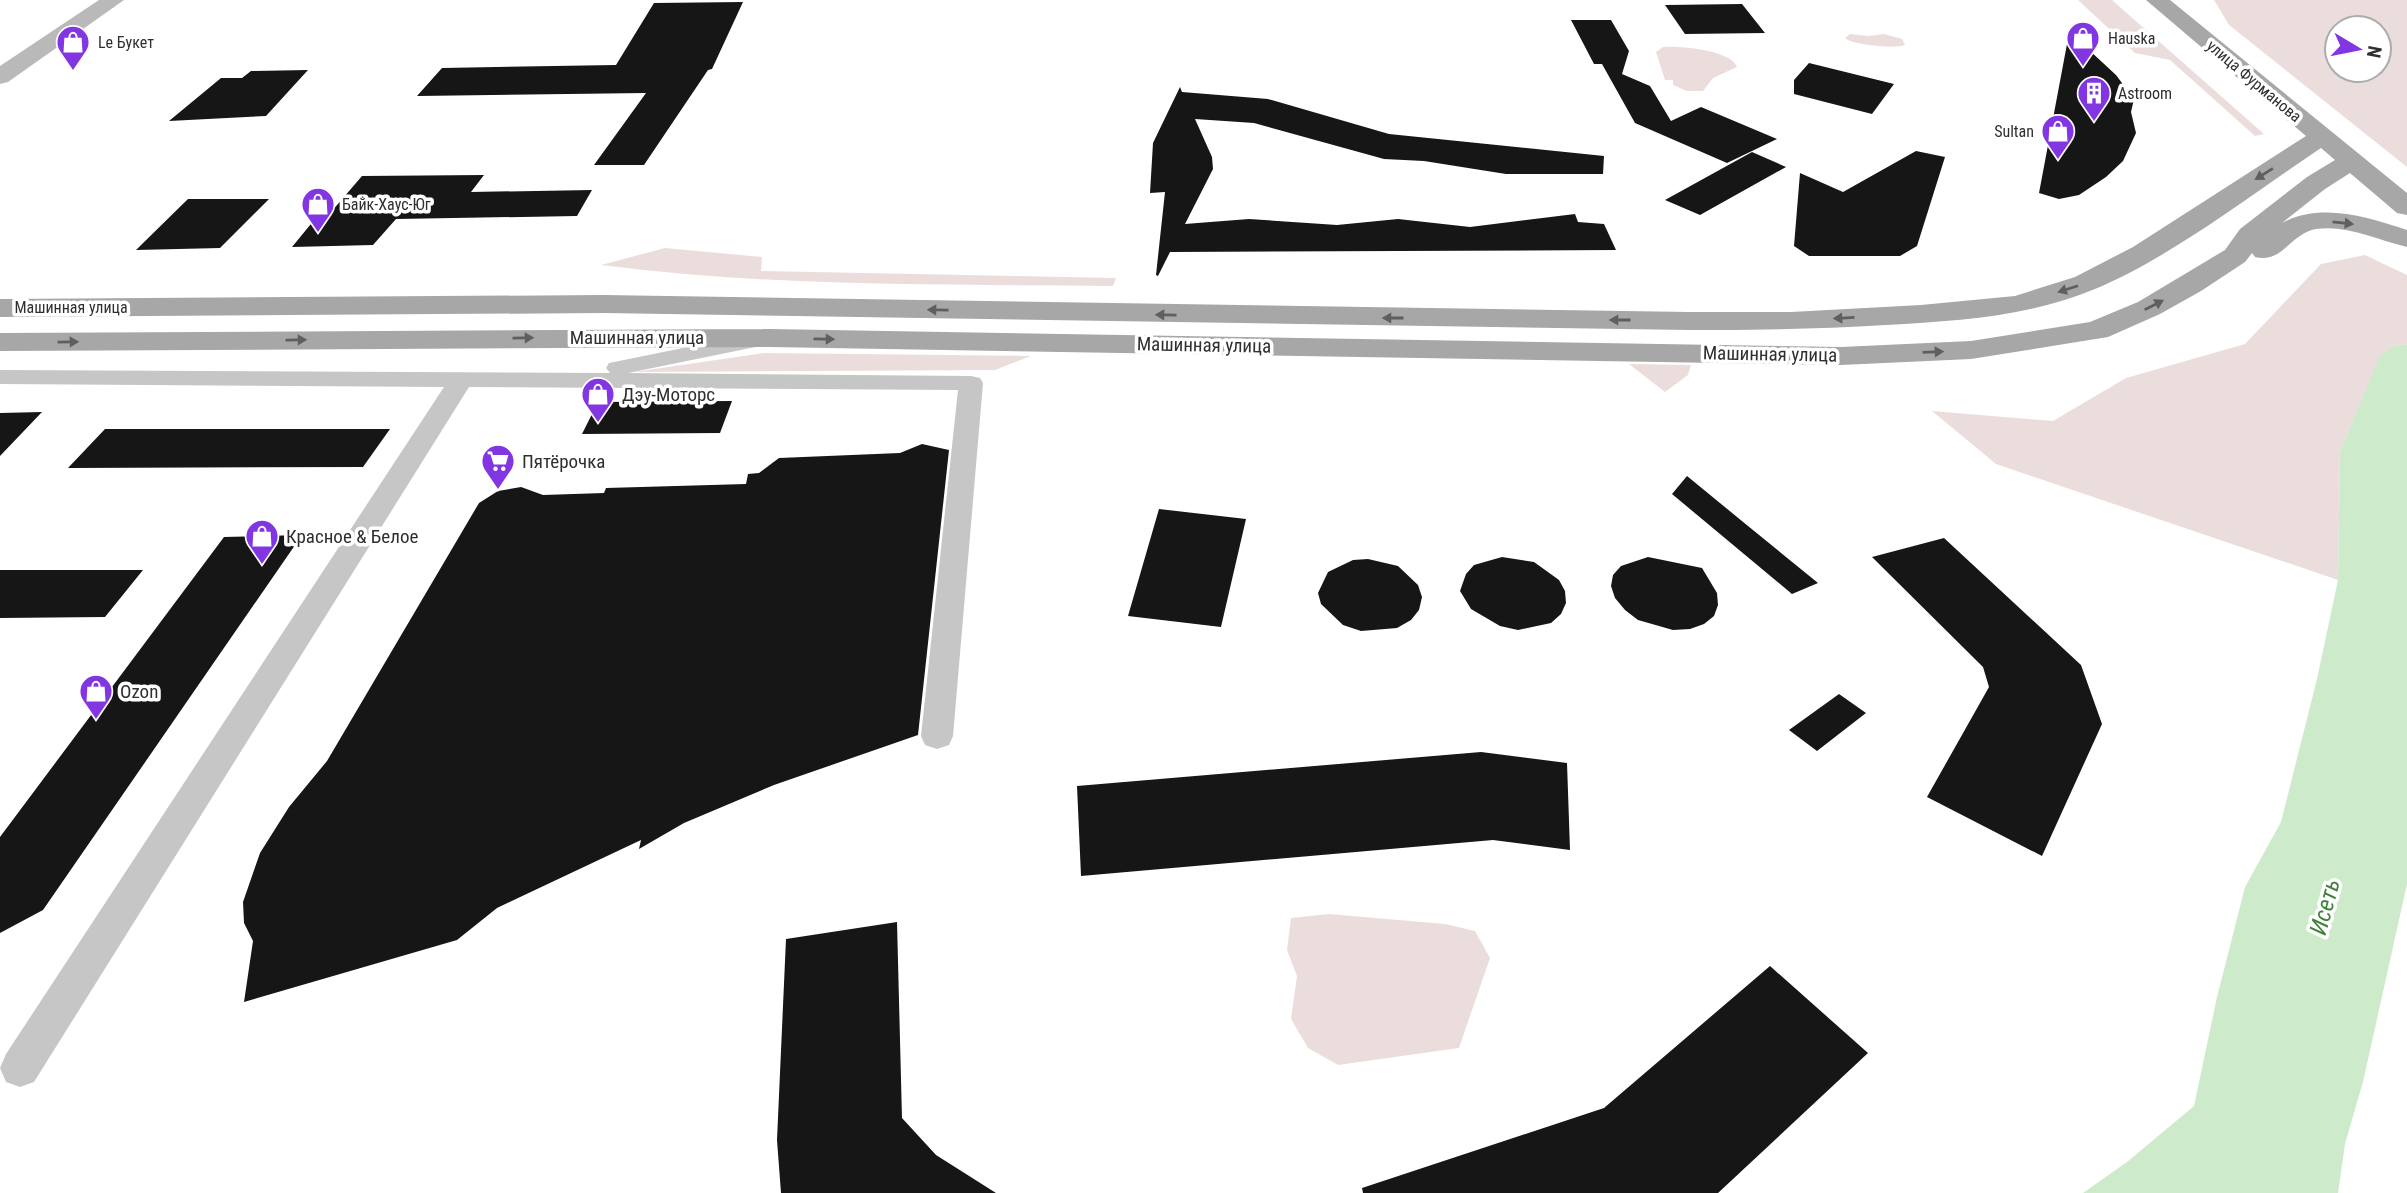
<svg xmlns="http://www.w3.org/2000/svg" width="2407" height="1193" viewBox="0 0 2407 1193" font-family="'Roboto Condensed',sans-serif">
<style>
.green{fill:#ecdddd;fill-rule:evenodd}
.water{fill:#cdebca}
.building{fill:#161616}
.lines{fill:none;stroke-linecap:round;stroke-linejoin:round}
.street{fill:#c6c6c6;fill-rule:evenodd}
.secondary{fill:#b9b9b9;fill-rule:evenodd}
.primary{fill:#a7a7a7;fill-rule:evenodd}
.oneway{fill:#5f5f5f}
.labels{text-anchor:middle;dominant-baseline:central;stroke-width:7;stroke-linejoin:round;paint-order:stroke}
.far-poi-label{font-size:16px;fill:#2f2f2f;stroke:#fff;text-anchor:start}
.far-street-label{font-size:16px;fill:#2f2f2f;stroke:#fff}
.street-label{font-size:19px;fill:#2f2f2f;stroke:#fff}
.poi-label{font-size:19px;fill:#2f2f2f;stroke:#fff;text-anchor:start}
.near-water-label{font-size:24px;font-style:italic;fill:#42823a;stroke:#fff}
</style>
<rect width="100%" height="100%" fill="#fff"/>
<!-- green -->
<path class="green" d="M2078 0H2112L2264 134 2255 136 2170 60 2135 53Z
M2214 0H2407V167L2229 25ZM2337 28H2379V70H2337Z
M1850 34 1869 36 1884 34 1902 39 1905 45C1896 49 1852 45 1845 38Z
M1663 47C1680 46 1731 50 1737 67L1713 78 1703 91H1687L1673 85V80H1665L1656 52Z
M665 248 762 257 761 271 1116 278 1113 286C942 284 770 287 601 265Z
M2365 255 2407 275V344L2395 346 2380 356 2340 452 2338 580 1996 464 1932 411 2053 421 2126 378 2245 344 2321 264Z
M764 353 1031 356 995 370 634 372Z
M1629 364 1691 365 1688 375 1665 392Z
M1329 914 1445 924 1475 931 1490 958 1459 1048 1338 1065 1308 1048 1291 1019 1297 976 1287 950 1291 918Z"/>
<!-- water -->
<path class="water" d="M2407 344V884L2363 1082 2345 1144 2338 1193H2083L2127 1162 2194 1106 2217 997 2245 887 2281 822 2317 679 2338 580 2340 452 2380 355 2395 346Z"/>
<!-- building -->
<path class="building" d="M743 2 712 69 708 70 644 165H594L646 93 417 96 442 68 616 65 654 3Z
M1742 4 1765 33 1685 34 1665 5Z
M1571 20H1611L1629 51 1622 74 1650 86 1671 121 1701 107 1777 139 1727 163 1635 123 1602 64H1594Z
M2067 44 2089 50 2116 75 2134 99 2131 112 2136 133 2123 161 2106 177 2079 195 2059 199 2039 193Z
M1809 63 1894 84 1872 114 1794 94V80Z
M308 70 266 116 169 121 221 78H242L251 71Z
M1180 87 1182 92 1268 99 1389 134 1604 156 1603 174H1506L1424 161 1384 159 1254 123 1195 119 1212 157 1213 169 1185 224 1249 219 1337 225 1398 219 1470 227 1575 214 1578 222 1604 224 1616 250 1170 252 1158 276 1156 275 1165 192 1150 193 1153 143Z
M1916 151 1945 157 1917 246 1900 256H1809L1794 246 1800 173 1843 192Z
M1752 152 1786 167 1700 215 1665 200Z
M484 175 471 192 592 190 577 216 396 219 373 245 292 247 315 219H325L362 176Z
M188 199H269L220 248 136 250Z
M732 401 720 433 582 434 598 402Z
M42 412 0 456V413Z
M105 429H390L363 467 68 468Z
M922 444 949 450 918 735 774 785 684 823 639 849 641 840 497 908 457 940 244 1002 253 941 244 923 243 902 260 853 289 807 327 761 479 503 498 491 521 487 543 495 604 493 606 488 746 484 748 474 759 473 779 458 900 453Z
M1687 476 1748 526 1818 583 1792 594 1672 494Z
M1159 509 1246 519 1221 627 1128 616Z
M302 535 43 910 0 933V837L224 537Z
M1944 538 2081 665 2102 724 2042 856 1927 797 1989 687 1983 667 1872 557Z
M1502 557 1534 562 1559 580 1565 591 1566 603 1561 614 1551 623 1518 630 1500 626 1471 609 1460 591 1466 574 1474 565Z
M1648 557 1702 568 1717 593 1718 605 1714 616 1704 624 1690 629 1673 630 1638 620 1625 610 1615 598 1611 586 1613 575 1621 566Z
M1368 559 1398 566 1418 585 1422 597 1419 610 1411 620 1397 628 1361 631 1343 625 1321 604 1318 593 1328 572 1353 560Z
M0 570H143L105 617 0 618Z
M1839 694 1866 713 1817 751 1789 730Z
M1481 752 1567 763 1570 850 1493 840 1081 876 1077 786Z
M897 922 902 1118 936 1155 996 1193H781L777 1140 786 939Z
M1770 966 1868 1053 1718 1193H1363L1362 1188 1604 1108Z"/>
<g class="lines">
<!-- street -->
<path class="street" d="M762 332 770 334 774 339 770 344 628 373 971 376 980 378 983 383 953 736 949 745 937 749 925 745 921 736 958 390 469 387 34 1082 20 1087 6 1082 0 1068 6 1054 444 387 0 384V370L610 373 606 368 609 363Z"/>
<!-- secondary -->
<path class="secondary" d="M99 0H124L8 82 0 84V66Z"/>
<!-- primary -->
<path class="primary" d="M2146 0H2170L2407 193V215L2397 213 2350 173 2325 189 2282 223C2321 202 2367 217 2407 230V247C2377 240 2348 225 2316 229 2291 233 2282 264 2255 257L2252 253 2245 262 2201 291 2160 314 2108 337 1971 359 1841 365 769 347 0 351V333L769 329 1841 347 1971 341 2090 322 2138 302 2225 250 2240 229 2307 177 2335 160 2321 148C2252 194 2170 258 2095 289 2028 317 1957 321 1886 325 1820 329 1755 330 1689 330L603 313 0 317V299L603 295 1689 312H1791L1921 305 2015 296 2075 277 2133 247 2306 136Z"/>
</g>
<!-- one-way arrows -->
<defs><path id="oneway-solid" d="M-6-.8H1V-3.2L6.5 0L1 3.2V.8H-6Z" transform="scale(1.75)"/></defs>
<g class="oneway">
<use href="#oneway-solid" transform="translate(2264 174) rotate(148)"/>
<use href="#oneway-solid" transform="translate(2343 223) rotate(6)"/>
<use href="#oneway-solid" transform="translate(2068 289) rotate(162)"/>
<use href="#oneway-solid" transform="translate(2154 305) rotate(-27)"/>
<use href="#oneway-solid" transform="translate(938 310) rotate(-179)"/>
<use href="#oneway-solid" transform="translate(1166 315) rotate(-179)"/>
<use href="#oneway-solid" transform="translate(1393 318) rotate(-180)"/>
<use href="#oneway-solid" transform="translate(1844 318) rotate(177)"/>
<use href="#oneway-solid" transform="translate(1620 320) rotate(-180)"/>
<use href="#oneway-solid" transform="translate(523 338) rotate(-1)"/>
<use href="#oneway-solid" transform="translate(824 339) rotate(1)"/>
<use href="#oneway-solid" transform="translate(296 340) rotate(-1)"/>
<use href="#oneway-solid" transform="translate(68 342) rotate(-1)"/>
<use href="#oneway-solid" transform="translate(1933 352) rotate(-2)"/>
</g>
<!-- icons -->
<defs>
<symbol id="shop-pin" viewBox="-11 -11 22 30"><path d="M0 17L-7.5 6A9.5 9.5 0 1 1 7.5 6Z" fill="#8136e1" stroke="#fff"/><path d="M-5-2.5h2.3a2.7 3.5 0 0 1 5.4 0H5L5.5 6h-11ZM-1.5-2.5h3a1.5 2.3 0 0 0-3 0Z" fill="#fff"/></symbol>
<symbol id="building-pin" viewBox="-11 -11 22 30"><path d="M0 17L-7.5 6A9.5 9.5 0 1 1 7.5 6Z" fill="#8136e1" stroke="#fff"/><path d="M-4-6H4V6H1V3H-1V6H-4ZM-2.5-4.3h1.7v1.8h-1.7ZM.8-4.3h1.7v1.8H.8ZM-2.5-1h1.7V.8h-1.7ZM.8-1h1.7V.8H.8Z" fill="#fff"/></symbol>
<symbol id="supermarket-pin" viewBox="-11 -11 22 30"><path d="M0 17L-7.5 6A9.5 9.5 0 1 1 7.5 6Z" fill="#8136e1" stroke="#fff"/><path d="M-6-5.5h2.5l.6 2H6L4.5 2H-2.5L-4.4-4H-6ZM-1.5 3.2a1.3 1.3 0 1 0 .1 0ZM3 3.2a1.3 1.3 0 1 0 .1 0Z" fill="#fff"/></symbol>
</defs>
<g fill-rule="evenodd">
<use href="#shop-pin" x="2064" y="19" width="38" height="52"/>
<use href="#shop-pin" x="54" y="23" width="38" height="52"/>
<use href="#building-pin" x="2075" y="74" width="38" height="52"/>
<use href="#shop-pin" x="2039" y="112" width="38" height="52"/>
<use href="#shop-pin" x="299" y="185" width="38" height="52"/>
<use href="#shop-pin" x="579" y="375" width="38" height="52"/>
<use href="#supermarket-pin" x="479" y="442" width="38" height="52"/>
<use href="#shop-pin" x="243" y="517" width="38" height="52"/>
<use href="#shop-pin" x="77" y="672" width="38" height="52"/>
</g>
<g class="labels">
<!-- far-poi labels -->
<g class="far-poi-label">
<text x="2108" y="38">Hauska</text>
<text x="98" y="42">Le Букет</text>
<text x="2118" y="93">Astroom</text>
<text x="2034" y="131" text-anchor="end">Sultan</text>
<text x="342" y="204">Байк-Хаус-Юг</text>
</g>
<!-- far-street labels -->
<g class="far-street-label">
<text transform="translate(2254 81) rotate(40)">улица Фурманова</text>
<text x="71" y="307">Машинная улица</text>
</g>
<!-- street labels -->
<g class="street-label">
<text x="637" y="337">Машинная улица</text>
<text transform="translate(1204 345) rotate(1)">Машинная улица</text>
<text transform="translate(1770 354) rotate(1)">Машинная улица</text>
</g>
<!-- poi labels -->
<g class="poi-label">
<text x="622" y="394">Дэу-Моторс</text>
<text x="522" y="461">Пятёрочка</text>
<text x="286" y="536">Красное &amp; Белое</text>
<text x="120" y="691">Ozon</text>
</g>
<!-- near-water labels -->
<g class="near-water-label">
<text transform="translate(2325 907) rotate(-75)">Исеть</text>
</g>
</g>
<!-- north arrow -->
<g transform="translate(2358 49) rotate(100)"><circle r="33" fill="#ffffff" stroke="#acacac" stroke-width="2"/>
<path d="M0-5L12 26L0 18L-12 26Z" fill="#8136e1"/>
<text y="-10" font-size="19" font-weight="bold" text-anchor="middle" fill="#2f2f2f">N</text>
</g>
</svg>
